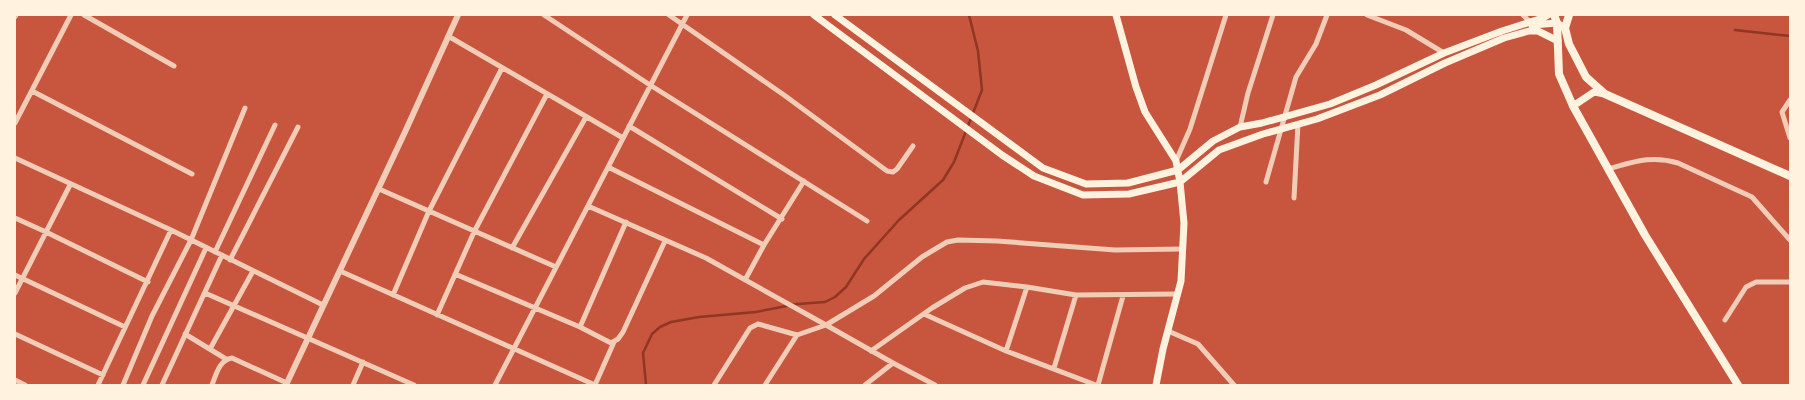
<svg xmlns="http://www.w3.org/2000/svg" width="1805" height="400" viewBox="0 0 1805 400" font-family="'Fira Sans',sans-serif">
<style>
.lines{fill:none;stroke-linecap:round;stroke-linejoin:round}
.stream{stroke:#8f3625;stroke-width:2.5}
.minor{stroke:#f1ccb7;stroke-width:5}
.tertiary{stroke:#f1ccb7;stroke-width:6}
.secondary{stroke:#fff3e0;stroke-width:7}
.primary{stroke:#fff3e0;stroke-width:8}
</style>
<rect width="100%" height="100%" fill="#c8553d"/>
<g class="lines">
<!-- stream -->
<path class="stream" d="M1735 30 1790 36
M646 385 643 353 652 334 660 327 671 322 699 317 756 312 797 304 825 302 835 297 846 287 864 259 899 220 943 180 954 162 982 90 978 51 969 15"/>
<!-- minor -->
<path class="minor" d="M84 15 174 66
M544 15 650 85 867 221
M669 15 784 95 887 171 893 172 897 169 913 146
M1367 15 1406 30 1444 53
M1523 15 1531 23
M15 17 16 15
M448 36 623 138
M32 91 192 174
M1790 100 1782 112 1790 138
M15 123 71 15
M629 126 782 219
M1240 127 1248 93 1273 15
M15 158 171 230 323 305
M1176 161 1190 129 1226 15
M608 167 764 245
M1608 169C1634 162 1651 155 1678 163L1752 197 1790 240
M1266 182 1296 77 1316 44 1327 15
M379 189 556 267
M1294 198 1298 124
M588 206 706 258 826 325 874 296 922 257 947 242 958 240 997 241 1115 250 1182 249
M15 218 46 232 148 282
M512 248 586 117
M215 252 275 125
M230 260 298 127
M340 271 595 385
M455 274 580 327 611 343 618 339 623 332 665 241
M15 275 125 327
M745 280 764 245 804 181
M15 293 70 185
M205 293 414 385
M393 295 429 211 502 68
M924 314 1006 351 1096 385
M437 315 474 232 547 94
M1725 320 1746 287 1756 282H1790
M580 327 626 222
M1168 331 1198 344 1234 385
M15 334 103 375
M185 334 226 359
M210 349 253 271
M871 351 932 308 965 288 983 282 1027 287 1076 295 1178 294
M1006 351 1027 287
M1054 368 1076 295
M15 380 25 385
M98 385 171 230
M123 385 152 316 191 240 245 108
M143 385 206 248
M162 385 222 255
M212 385C216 375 219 360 232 358L287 383
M353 385 363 362
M495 385 687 15
M595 385 614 342
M714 385 750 328 758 324 797 335 826 325 893 363 935 385
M765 385 797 335
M865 385 893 363
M1098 385 1123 296"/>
<!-- tertiary -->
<path class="tertiary" d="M286 385 405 132 458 15"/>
<!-- secondary -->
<path class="secondary" d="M814 15 1002 155 1034 176 1083 195 1129 194 1180 182 1219 150 1263 134 1317 119 1380 95 1445 63 1504 38 1529 31H1538L1558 41
M835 15 1043 168 1086 184 1128 183 1178 170 1213 141 1240 127 1262 123 1330 104 1376 85 1444 53 1502 31 1543 18 1548 15
M1116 15 1136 87 1145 112 1176 161 1180 182 1184 223 1181 281 1163 349 1156 385
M1532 25 1557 23 1565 28
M1573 106 1594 92 1605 94"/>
<!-- primary -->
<path class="primary" d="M1554 15 1557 23 1559 74 1573 106 1645 235 1738 385
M1569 15 1565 28 1569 44 1586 77 1605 94 1790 176"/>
</g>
<!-- border -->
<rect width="1805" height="400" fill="none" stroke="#fff3e0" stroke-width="32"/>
</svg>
